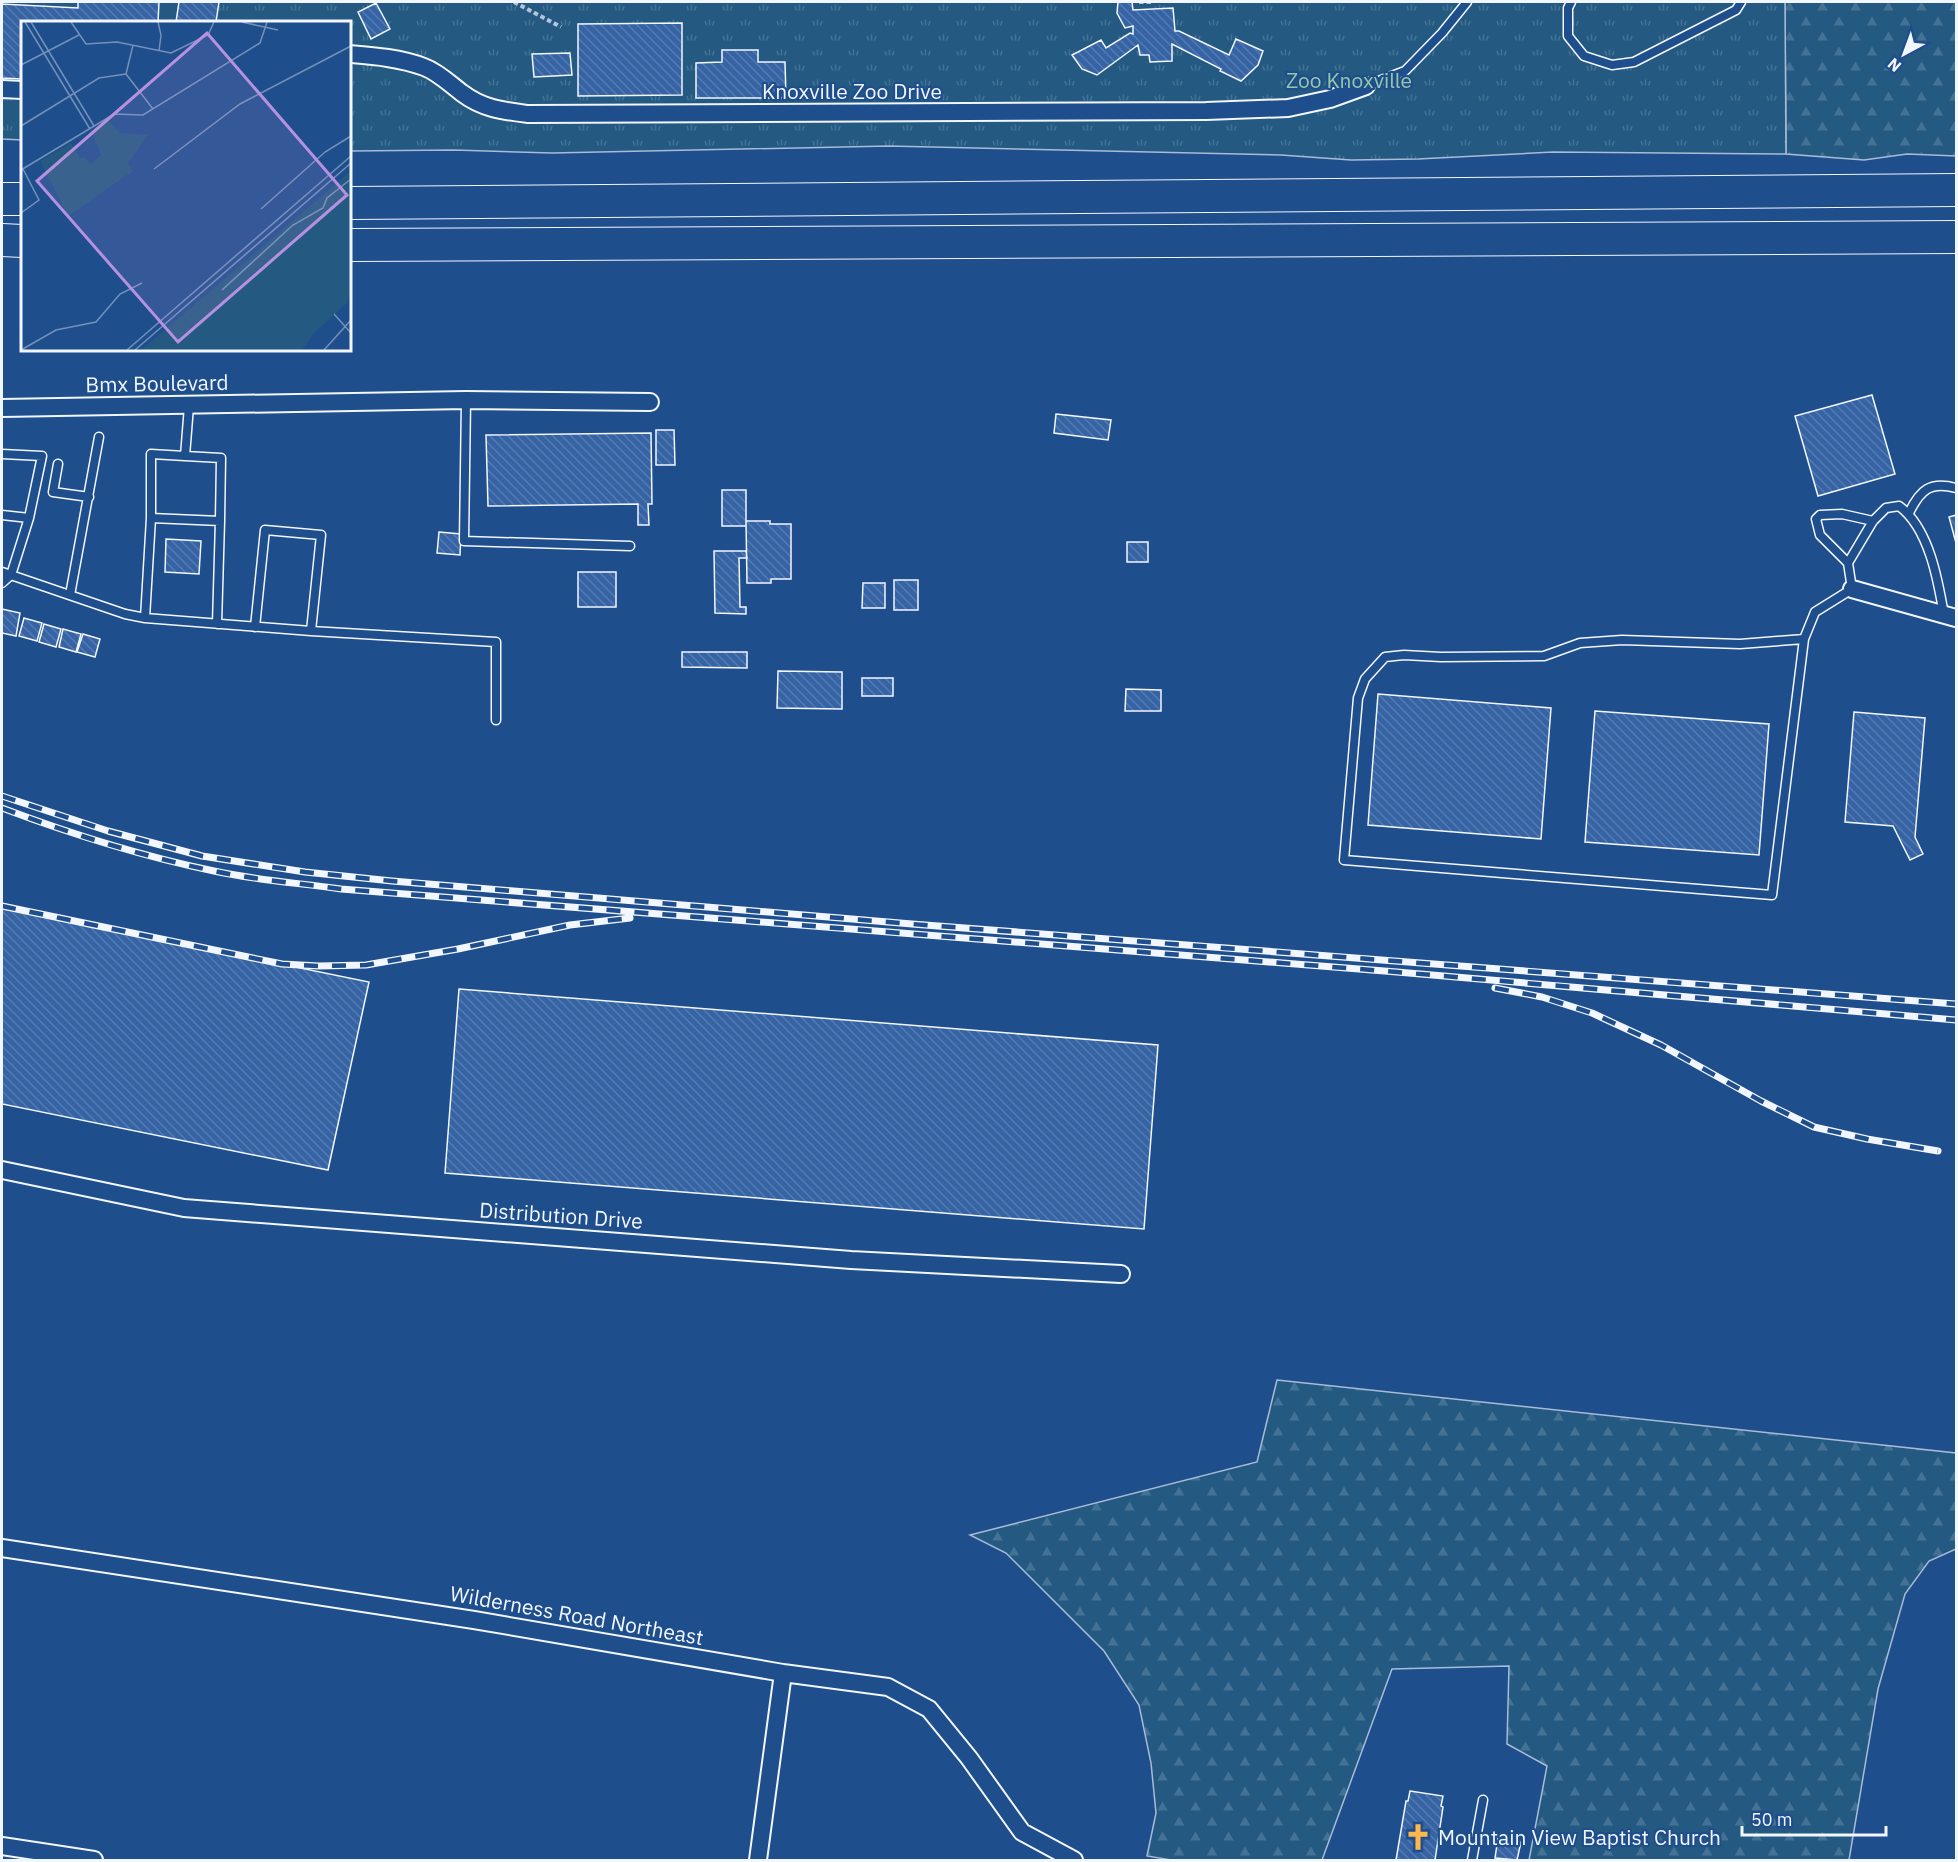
<svg xmlns="http://www.w3.org/2000/svg" width="1958" height="1862" viewBox="0 0 1958 1862" font-family="'IBM Plex Sans',sans-serif">
<style>
.forest{fill:url(#forest-firs);stroke:#a8bbd7;stroke-width:1.5}
.park{fill:url(#park-tufts);stroke:#a8bbd7;stroke-width:1.5}
.building{fill:url(#building-back-hatch);stroke:#f2f6ff;stroke-width:1.5}
.lines{fill:none;stroke-linecap:round;stroke-linejoin:round}
.service-casing{stroke:#f2f6ff;stroke-width:11}
.minor-casing{stroke:#f2f6ff;stroke-width:20}
.motorway-casing{stroke:#f2f6ff;stroke-width:34}
.path{stroke:#b3c4dc;stroke-width:4;stroke-dasharray:4.5 3;stroke-linecap:butt}
.service{stroke:#1f4e8c;stroke-width:8}
.minor{stroke:#1f4e8c;stroke-width:16}
.motorway{stroke:#1f4e8c;stroke-width:32}
.rail-casing{stroke:#f2f6ff;stroke-width:7}
.rail{stroke:#1f4e8c;stroke-width:4.5;stroke-dasharray:14;stroke-linecap:butt}
.labels{text-anchor:middle;dominant-baseline:central;stroke-width:4.5;stroke-linejoin:round;paint-order:stroke}
.park-label{font-size:21px;fill:#97c8a6;stroke:#1f4e8c}
.street-label{font-size:21px;fill:#f2f6ff;stroke:#1f4e8c}
.poi-label{font-size:21px;fill:#f2f6ff;stroke:#1f4e8c;text-anchor:start}
.inset-road{fill:none;stroke:#7391ba;stroke-width:1.5}
.view{fill:#b691df;fill-opacity:0.15;stroke:#b691df;stroke-width:3}
.inset-edge{fill:none;stroke:#f2f6ff;stroke-width:3}
</style>
<defs>
<pattern id="forest-firs" width="22" height="20" patternUnits="userSpaceOnUse" patternTransform="scale(1.5)"><rect width="22" height="20" fill="#245a82"/><path d="M5 1l3.5 6h-7zM16 11l3.5 6h-7z" fill="#447295"/></pattern>
<pattern id="park-tufts" width="24" height="20" patternUnits="userSpaceOnUse" patternTransform="scale(1.5)"><rect width="24" height="20" fill="#245a82"/><path d="M3 7l-1-3M5 7V3M7 7l1-3M15 17l-1-3M17 17v-4M19 17l1-3" fill="none" stroke="#447295"/></pattern>
<pattern id="building-back-hatch" width="6" height="6" patternUnits="userSpaceOnUse" patternTransform="scale(1.5)"><rect width="6" height="6" fill="#3563a3"/><path d="M-1 5l2 2M0 0l6 6M5-1l2 2" fill="none" stroke="#537ab1"/></pattern>
</defs>
<rect width="100%" height="100%" fill="#1f4e8c"/>
<!-- forest -->
<path class="forest" d="M1785 2H1956V156L1907 154 1864 160 1786 154Z
M1277 1380 1956 1453V1549L1929 1561 1905 1594 1878 1689 1849 1860H1529L1547 1766 1507 1744 1509 1666 1392 1669 1322 1860H1171L1147 1856 1156 1813 1151 1763 1139 1705 1104 1651 1006 1553 970 1535 1257 1462Z"/>
<!-- park -->
<path class="park" d="M2 2H1785L1786 154 1553 152 1418 159 1351 160 1281 155 889 146 552 153 454 150 350 151V22H22V140L2 139Z"/>
<!-- building -->
<path class="building" d="M78 2H159L158 22H22V79L2 78V4L78 8Z
M179 2H219L216 22H176Z
M1118 2H1132L1133 10 1173 8 1175 31H1179L1229 55 1236 39 1263 51 1258 65 1241 81 1220 71 1221 69 1172 44V61L1150 62 1149 55H1140L1138 45 1097 75 1082 69 1072 55 1101 40 1106 48 1130 33 1133 34V26L1125 28 1117 13Z
M376 3 390 29 371 39 358 12Z
M682 23V95L578 96V24Z
M722 50H758V62H785L786 98H696V63L722 62Z
M570 53 572 75 534 77 532 54Z
M1872 395 1895 474 1818 496 1795 416Z
M1056 414 1111 420 1108 440 1054 433Z
M656 430H674L675 465H656Z
M651 433 652 504H648L649 525H638V504L488 506 486 435Z
M722 490H746V526H722Z
M1956 515V543L1949 517Z
M746 521H770V524H791V579H771V583H747Z
M439 532 461 534 460 555 437 553Z
M166 539 201 541 199 574 165 572Z
M1127 542H1148V562H1127Z
M714 551H746L747 558H739L740 607H746V614L715 613Z
M578 572H616V607H578Z
M894 580H918V610H894Z
M863 583H885V608H862Z
M2 609 20 613 16 636 2 633Z
M24 618 42 623 37 641 19 636Z
M44 624 61 629 56 647 39 642Z
M63 629 81 634 76 652 59 647Z
M83 634 100 639 95 657 77 652Z
M682 652H747V668L682 667Z
M778 671 842 672V709L777 708Z
M862 678H893V696H862Z
M1126 689 1161 690V711H1125Z
M1378 694 1551 708 1541 839 1368 825Z
M1595 711 1769 724 1759 855 1585 842Z
M1854 712 1925 718 1915 837 1923 854 1910 860 1893 826 1845 822Z
M2 907 369 982 328 1170 2 1104Z
M459 989 1158 1045 1144 1229 445 1173Z
M1410 1791 1443 1796 1441 1806 1443 1807 1435 1860H1396L1406 1801H1408Z
M1498 1838 1521 1842 1517 1860 1495 1858Z"/>
<g class="lines">
<defs>
<path id="service" d="M1571 2 1568 8V36L1584 56 1612 65 1634 62 1736 10 1741 2
M1366 86 1405 71 1442 33 1467 2
M466 400 464 541 630 546
M2 454 42 456 29 518 2 515
M185 456 151 454V518L145 618 311 631 496 642V720
M58 464 53 492 89 497
M1909 513C1920 490 1930 481 1956 488
M151 518 220 521 221 458 185 456 189 406
M1848 563 1820 535 1816 519 1820 515 1842 514 1873 521
M2 572 125 614 145 618
M2 583 11 575 29 518
M70 595 99 437
M217 624 220 521
M255 627 265 530 321 535 311 631
M1804 639 1772 895 1344 860 1358 698 1365 679 1385 657 1404 655 1441 657 1544 656 1580 643 1622 640 1740 644 1804 639 1815 612 1852 589 1848 563 1873 521 1886 508 1899 506C1929 528 1938 580 1944 615
M1472 1860 1483 1800"/>
<path id="minor" d="M350 54C374 56 400 58 424 67 438 72 450 84 462 93 483 109 504 111 528 114L1206 111 1288 108 1330 99 1366 86
M2 89 22 90
M2 408 466 400 650 402
M1852 589 1956 618
M2 1170 184 1208 851 1260 1121 1274
M2 1548 474 1620 783 1673 888 1687 929 1709 969 1758 1022 1832 1074 1860
M2 1846 94 1860
M758 1860 783 1673"/>
<path id="motorway" d="M2 199H22
M350 203 1956 190
M2 240 22 241
M350 245 1956 237"/>
</defs>
<!-- service casing -->
<use href="#service" class="service-casing"/>
<!-- minor casing -->
<use href="#minor" class="minor-casing"/>
<!-- motorway casing -->
<use href="#motorway" class="motorway-casing"/>
<!-- path -->
<path class="path" d="M514 2 561 27
M1139 2H1151"/>
<!-- service -->
<use href="#service" class="service"/>
<!-- minor -->
<use href="#minor" class="minor"/>
<!-- motorway -->
<use href="#motorway" class="motorway"/>
<defs>
<path id="rail" d="M2 796 108 831 202 856 305 872 392 881 912 924 1956 1004
M2 808C71 834 141 856 214 871 255 880 299 883 341 889L1397 972 1956 1020
M2 906 282 964 319 966 366 965 458 949 570 925 630 918
M1495 988 1542 997 1592 1013 1661 1045 1761 1101 1814 1127 1867 1139 1938 1151"/>
</defs>
<!-- rail casing -->
<use href="#rail" class="rail-casing"/>
<!-- rail -->
<use href="#rail" class="rail"/>
</g>
<!-- icons -->
<defs>
<symbol id="church-bare" viewBox="-9 -9 18 18"><path d="M-1.2-6h2.4v3.5h3.3v2.4h-3.3V6h-2.4V-.1h-3.3v-2.4h3.3Z" fill="#ffb74d" stroke="#1f4e8c" stroke-width="2.5" paint-order="stroke"/></symbol>
</defs>
<g fill-rule="evenodd">
<use href="#church-bare" x="1399" y="1818" width="38" height="38"/>
</g>
<g class="labels">
<!-- park labels -->
<g class="park-label">
<text x="1349" y="80">Zoo Knoxville</text>
</g>
<!-- street labels -->
<g class="street-label">
<text x="852" y="91">Knoxville Zoo Drive</text>
<text transform="translate(157 383) rotate(-1)">Bmx Boulevard</text>
<text transform="translate(561 1215) rotate(4)">Distribution Drive</text>
<text transform="translate(577 1615) rotate(10)">Wilderness Road Northeast</text>
</g>
<!-- poi labels -->
<g class="poi-label">
<text x="1438" y="1837">Mountain View Baptist Church</text>
</g>
</g>
<!-- overview -->
<g transform="translate(21 21)">
<rect width="330" height="330" fill="#1f4e8c"/>
<path d="M87 99 99 112 127 114 107 142 112 150 47 195 19 140 50 122 59 137 64 136 70 143 80 134 70 109ZM160 295 189 329H121L140 312Z" fill="#245a82"/>
<path d="M330 150V272L326 282 292 313 281 329H189L160 295Z" fill="#245a82"/>
<path class="inset-road" d="M4 1 69 108M10 1 73 105M50 1 65 23 96 21 150 32 187 14 193 1M137 1 140 14 138 30M221 1 257 9M0 44 58 14M105 53 132 88M105 53 112 24M0 105 78 57 105 53M133 148 219 83 330 25M0 149 93 93 122 94 239 22 246 1M240 188 304 131 330 115M0 192 18 179 2 148M201 269 272 204 302 187 306 177 330 158M313 293 330 312M0 329 35 309 75 301 99 273 121 262M106 329 330 135M114 329 330 142M303 329 330 299"/>
<path class="view" d="M186 12 326 174 157 321 16 160Z"/>
<rect width="330" height="330" class="inset-edge"/>
</g>
<!-- border -->
<rect width="1958" height="1862" fill="none" stroke="#f2f6ff" stroke-width="6"/>
<!-- north arrow -->
<g transform="translate(1904 54) rotate(221)" stroke="#1f4e8c" stroke-width="4.5" paint-order="stroke">
<path d="M0-4.5L10 22L0 15L-10 22Z" fill="#f2f6ff"/>
<text y="-9" font-size="16" font-weight="bold" text-anchor="middle" fill="#f2f6ff">N</text>
</g>
<!-- scale -->
<path d="M1742 1826v9h144v-9" fill="none" stroke="#f2f6ff" stroke-width="3"/>
<text x="1751" y="1826" font-size="18" fill="#f2f6ff" stroke="#1f4e8c" stroke-width="4.5" paint-order="stroke">50 m</text>
</svg>
